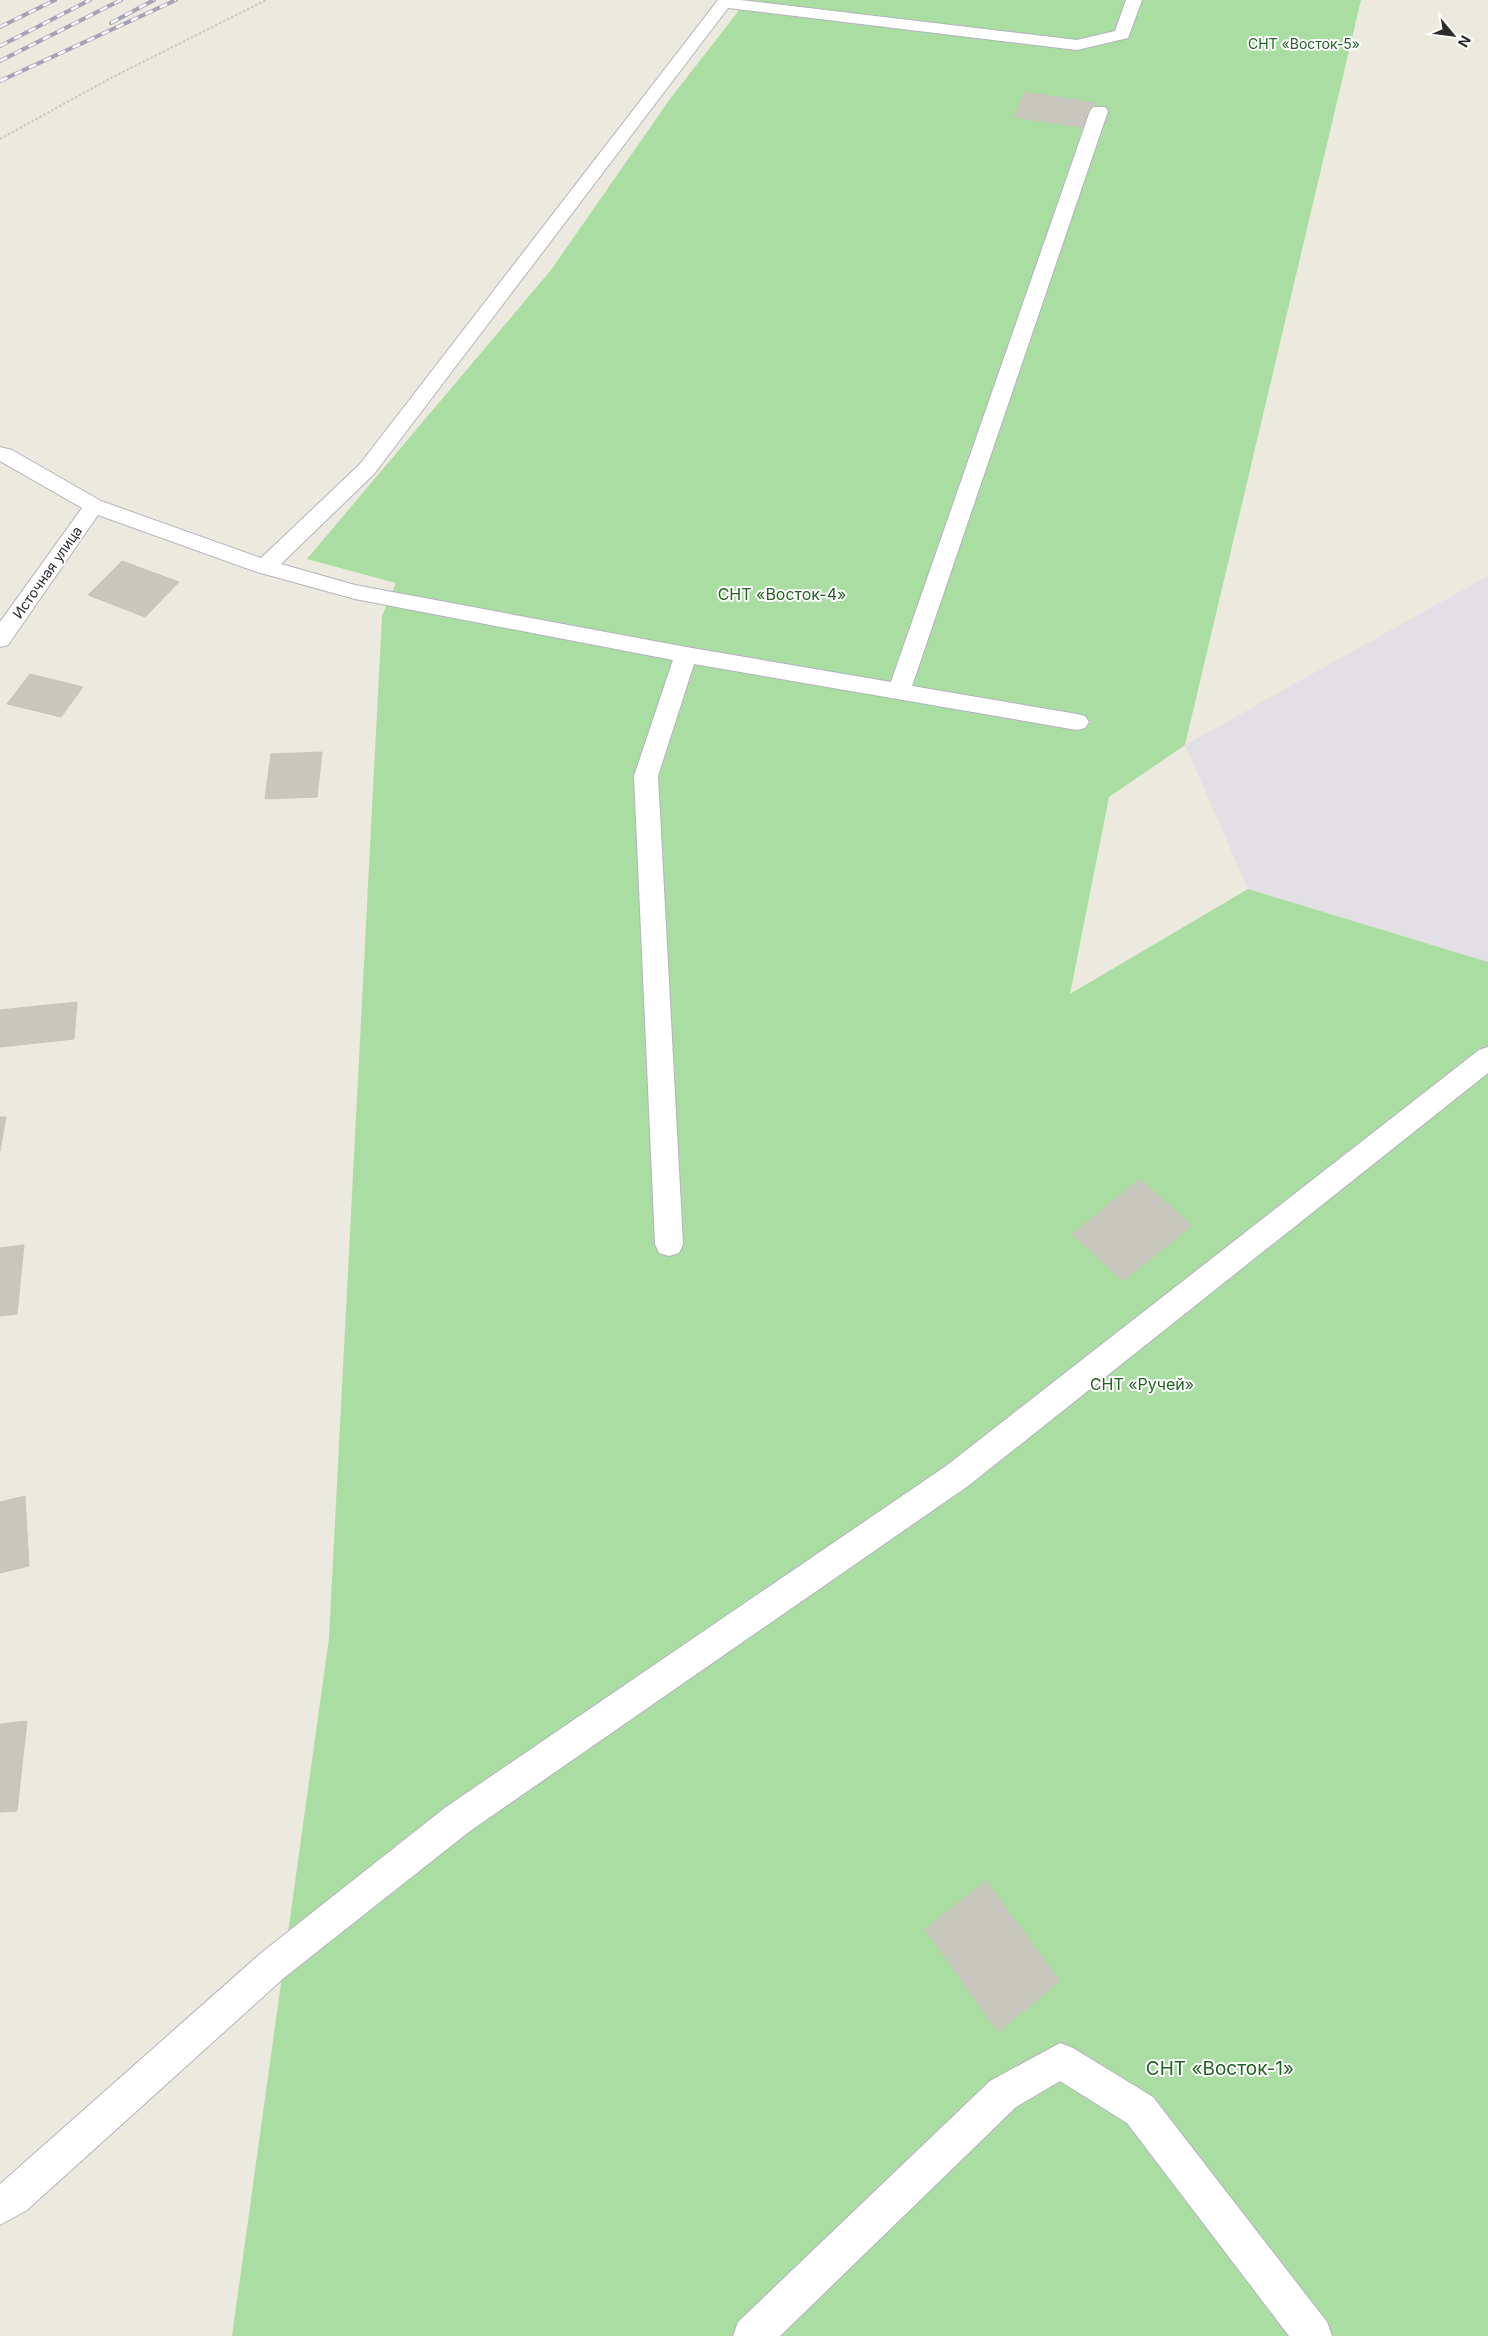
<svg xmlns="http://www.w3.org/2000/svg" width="1488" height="2336" viewBox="0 0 1488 2336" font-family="Inter,sans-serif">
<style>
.industrial{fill:#e2dfe5}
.green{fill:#a9dda1}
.building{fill:#c8c7be;stroke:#c7c5b9}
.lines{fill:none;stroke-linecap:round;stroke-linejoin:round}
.minor-casing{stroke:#b3b3be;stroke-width:2}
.path{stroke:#c8c8c8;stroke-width:2;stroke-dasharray:2.5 2;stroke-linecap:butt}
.minor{fill:#fff;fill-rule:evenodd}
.rail-casing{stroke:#a4a2b4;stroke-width:4}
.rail{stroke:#fff;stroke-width:2.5;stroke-dasharray:8;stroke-linecap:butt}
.labels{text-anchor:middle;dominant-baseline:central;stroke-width:4;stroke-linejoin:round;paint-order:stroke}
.far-park-label{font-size:14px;fill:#226222;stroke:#fff}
.far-street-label{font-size:14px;fill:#2c2c2c;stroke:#fff}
.park-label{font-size:16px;fill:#226222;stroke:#fff}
.near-park-label{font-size:19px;fill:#226222;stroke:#fff}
</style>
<rect width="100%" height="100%" fill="#ece9df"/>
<!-- industrial -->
<path class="industrial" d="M1488 576V962L1248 889 1185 745Z"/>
<!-- green -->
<path class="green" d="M747 0H1361L1185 745 1109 797 1070 994 1248 889 1488 962V2336H232L329 1638 382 616 396 583 307 559 551 270 670 99Z"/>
<!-- building -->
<path class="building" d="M1024 92 1095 103 1085 128 1014 117Z
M122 561 179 582 145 617 88 595Z
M30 674 83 687 61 717 7 704Z
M322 752 317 797 265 799 271 754Z
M77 1002 74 1039 0 1047V1010Z
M0 1117H6L0 1151Z
M1140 1179 1192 1226 1123 1281 1072 1234Z
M24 1245 17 1314 0 1316V1248Z
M25 1496 29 1566 0 1573V1502Z
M27 1721 17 1811 0 1812V1724Z
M986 1881 1060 1981 998 2032 925 1929Z"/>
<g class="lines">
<defs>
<path id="minor" d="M718 0H740L1077 40 1115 31 1126 0H1142L1128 38 1077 50 728 8 374 474 281 564 355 585 686 647 891 682 1090 111 1093 107H1105L1108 111 912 686 1077 714 1085 716 1089 722 1085 728 1077 730 694 664 658 776 683 1244 679 1253 669 1256 659 1253 655 1244 634 776 673 660 355 599 257 572 98 515 8 645 0 647V622L82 508 0 461V447L12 450 101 501 261 558 360 464Z
M1488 1047V1073L968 1486 470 1831 285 1977 27 2210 0 2225V2184L261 1953 446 1807 946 1466 1479 1050Z
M1060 2043 1073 2048 1153 2097 1327 2322 1332 2336H1289L1127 2123 1060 2081 1016 2107 780 2336H733L738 2322 990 2081Z"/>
</defs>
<!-- minor casing -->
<use href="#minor" class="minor-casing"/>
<!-- path -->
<path class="path" d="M0 139 109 79 266 0"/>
<!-- minor -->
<use href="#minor" class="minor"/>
<defs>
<path id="rail" d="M111 23 154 0
M0 27 55 0
M0 46 90 0
M0 61 121 0
M0 81 176 0"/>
</defs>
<!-- rail casing -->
<use href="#rail" class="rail-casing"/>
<!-- rail -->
<use href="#rail" class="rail"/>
</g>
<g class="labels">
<!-- far-park labels -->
<g class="far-park-label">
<text x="1304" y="43">СНТ «Восток-5»</text>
</g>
<!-- far-street labels -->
<g class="far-street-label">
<text transform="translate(47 572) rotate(-55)">Источная улица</text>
</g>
<!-- park labels -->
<g class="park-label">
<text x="782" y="594">СНТ «Восток-4»</text>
<text x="1142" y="1384">СНТ «Ручей»</text>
</g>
<!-- near-park labels -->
<g class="near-park-label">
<text x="1220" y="2068">СНТ «Восток-1»</text>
</g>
</g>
<!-- north arrow -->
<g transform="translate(1453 35) rotate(119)" stroke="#ffffff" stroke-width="4" paint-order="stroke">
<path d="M0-4L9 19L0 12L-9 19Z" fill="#2c2c2c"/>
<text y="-8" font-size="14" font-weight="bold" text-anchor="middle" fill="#2c2c2c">N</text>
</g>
</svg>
